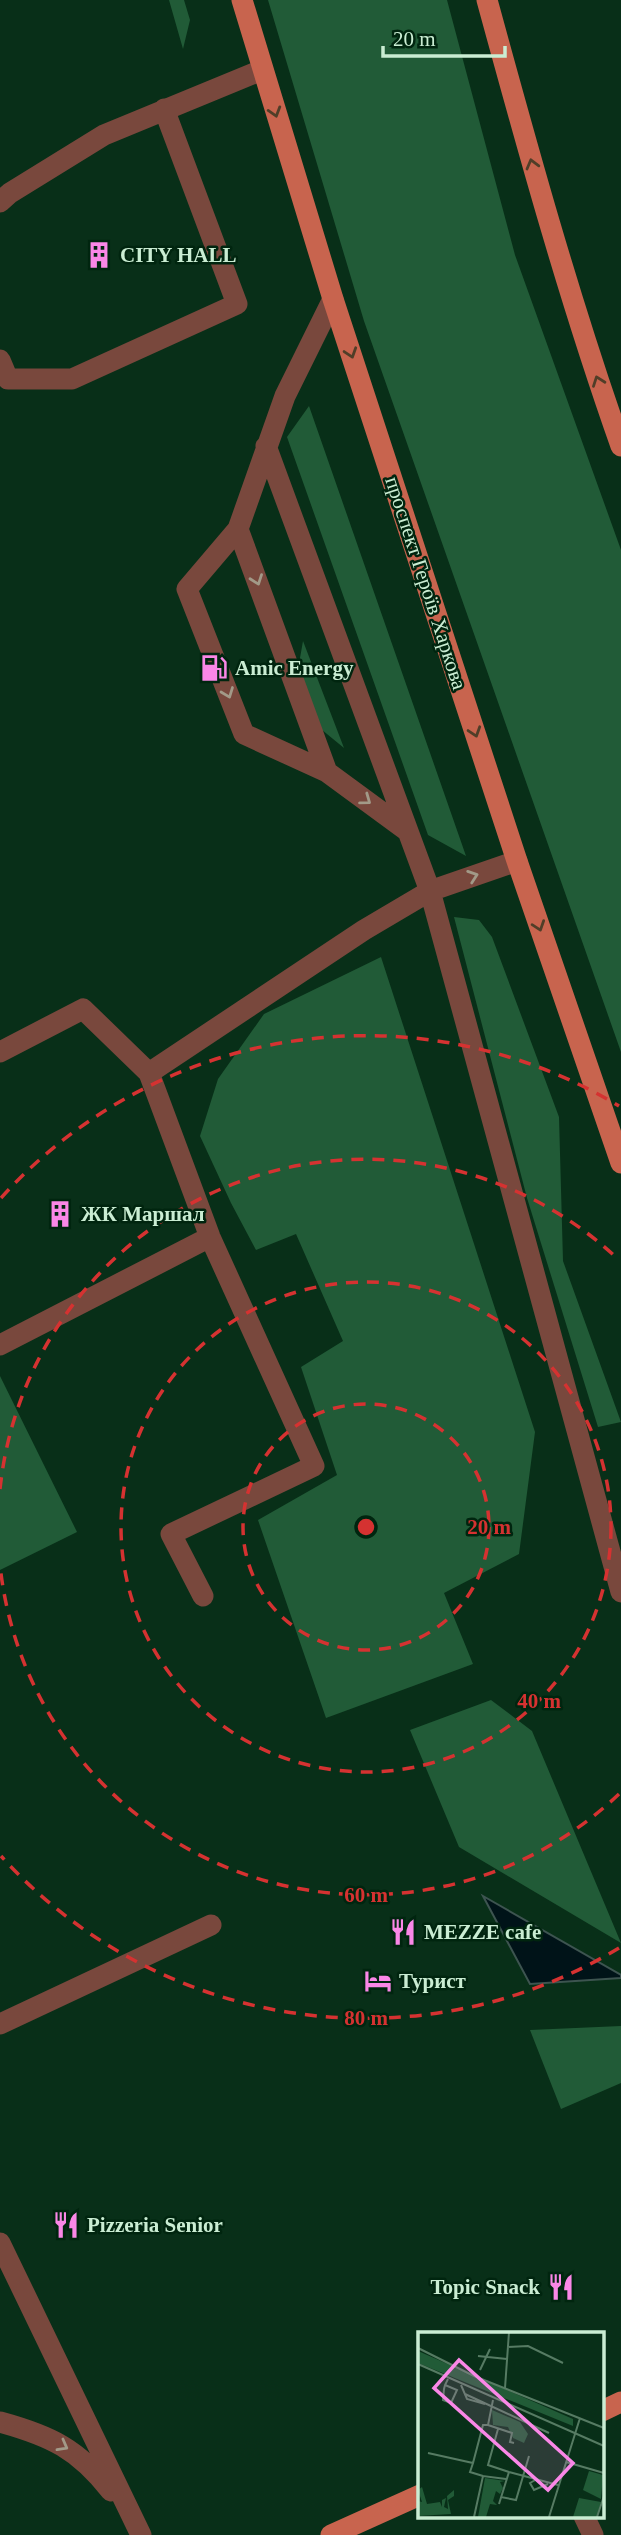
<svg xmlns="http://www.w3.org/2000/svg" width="621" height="2535" viewBox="0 0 621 2535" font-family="'Times New Roman',serif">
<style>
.green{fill:#215b37}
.water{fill:#001318;stroke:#3d5450;stroke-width:2}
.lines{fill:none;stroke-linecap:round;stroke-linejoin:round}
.minor{stroke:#79483d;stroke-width:21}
.major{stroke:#c8644e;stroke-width:21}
.oneway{stroke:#503e28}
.oneway2{stroke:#a29a88}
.ring{fill:none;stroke:#d53231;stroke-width:3.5;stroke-dasharray:12 9}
.labels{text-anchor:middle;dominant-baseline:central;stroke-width:5;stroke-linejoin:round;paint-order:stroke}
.poi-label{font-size:21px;font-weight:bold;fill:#caedd3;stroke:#00250f;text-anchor:start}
.street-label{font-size:21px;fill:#caedd3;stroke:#00250f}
.inset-road{fill:none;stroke:#567b63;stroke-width:2}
.view{fill:#fa87e7;fill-opacity:0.15;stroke:#fa87e7;stroke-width:3.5}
.inset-edge{fill:none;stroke:#caedd3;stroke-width:3.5}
.centre{fill:#d53231;stroke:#00250f;stroke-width:3.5}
.ring-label{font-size:21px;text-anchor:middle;font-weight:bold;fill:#d53231;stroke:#00250f;stroke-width:5;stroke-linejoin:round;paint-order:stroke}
</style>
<rect width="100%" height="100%" fill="#082f18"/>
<!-- green -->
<path class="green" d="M169 0H184L190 20 183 49Z
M268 0H447L515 255 621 550V1052L364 321Z
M309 406 466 856 428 835 287 437Z
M303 641 344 748 316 725 297 675Z
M454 917 479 920 492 937 559 1117 563 1261 621 1422 598 1427 527 1198Z
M381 957 535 1432 519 1554 444 1593 473 1664 326 1718 258 1520 337 1475 301 1367 343 1341 296 1234 256 1250 231 1203 200 1136 218 1079 264 1014Z
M0 1376 77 1532 0 1570Z
M491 1700 532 1731 621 1943 459 1847 410 1730Z
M621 2026V2083L561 2109 530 2030Z"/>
<!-- water -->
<path class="water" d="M483 1896 621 1975V1978L530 1984Z"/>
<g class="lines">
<!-- minor -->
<path class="minor" d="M0 202 10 193 104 135 262 70
M333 299 285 396 238 529 327 772 406 830
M0 360 8 379H72L237 304 164 109
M266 446 430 891 621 1592
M238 529 187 589 244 734 327 772
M0 1052 83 1009 149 1073
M0 1345 210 1237
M203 1596 171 1534 314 1466 210 1237 149 1073 364 930 430 891 517 861
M0 2024 211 1925
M0 2243 141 2535
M0 2422C51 2436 78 2449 111 2491
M584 2516 593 2535"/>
<!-- major -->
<path class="major" d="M242 0 333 299 517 861 621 1163
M487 0C528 150 569 299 621 446
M602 2411 621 2402
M331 2535 420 2495"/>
</g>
<!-- one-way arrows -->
<defs><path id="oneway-chevron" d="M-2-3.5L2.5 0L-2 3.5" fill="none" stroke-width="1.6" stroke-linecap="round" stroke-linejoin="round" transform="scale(1.75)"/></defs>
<g class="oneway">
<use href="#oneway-chevron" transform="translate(275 112) rotate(73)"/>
<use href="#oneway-chevron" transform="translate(532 164) rotate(-105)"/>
<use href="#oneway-chevron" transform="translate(351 353) rotate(72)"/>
<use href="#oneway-chevron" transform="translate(598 381) rotate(-110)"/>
<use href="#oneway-chevron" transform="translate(475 732) rotate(72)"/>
<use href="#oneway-chevron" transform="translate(539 926) rotate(71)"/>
</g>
<g class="oneway2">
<use href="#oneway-chevron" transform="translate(257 580) rotate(70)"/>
<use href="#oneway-chevron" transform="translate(228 693) rotate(69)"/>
<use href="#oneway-chevron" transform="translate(366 800) rotate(36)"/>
<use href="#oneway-chevron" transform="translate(473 876) rotate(-19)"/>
<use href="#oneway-chevron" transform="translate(63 2446) rotate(29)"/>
</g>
<!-- distance rings -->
<g class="ring">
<circle cx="366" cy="1527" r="123"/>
<circle cx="366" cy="1527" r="245"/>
<path d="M619 1794A368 368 0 0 1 0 1565M0 1489A368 368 0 0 1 619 1260"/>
<path d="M619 1948A491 491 0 0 1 1 1856M1 1198A491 491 0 0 1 619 1106"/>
</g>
<!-- icons -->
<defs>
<symbol id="building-bare" viewBox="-9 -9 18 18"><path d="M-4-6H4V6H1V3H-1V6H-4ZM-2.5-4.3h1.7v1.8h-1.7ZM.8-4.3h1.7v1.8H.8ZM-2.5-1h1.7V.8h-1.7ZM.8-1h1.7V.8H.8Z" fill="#fa87e7" stroke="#00250f" stroke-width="2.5" paint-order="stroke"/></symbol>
<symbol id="fuel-bare" viewBox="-9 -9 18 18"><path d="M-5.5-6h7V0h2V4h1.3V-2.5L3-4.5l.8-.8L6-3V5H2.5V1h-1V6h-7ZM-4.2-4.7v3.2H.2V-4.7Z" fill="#fa87e7" stroke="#00250f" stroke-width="2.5" paint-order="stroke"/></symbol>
<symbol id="restaurant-bare" viewBox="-9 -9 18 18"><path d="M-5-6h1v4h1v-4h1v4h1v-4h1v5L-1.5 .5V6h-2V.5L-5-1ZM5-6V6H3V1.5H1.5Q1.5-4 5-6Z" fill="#fa87e7" stroke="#00250f" stroke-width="2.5" paint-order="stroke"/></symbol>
<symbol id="hotel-bare" viewBox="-9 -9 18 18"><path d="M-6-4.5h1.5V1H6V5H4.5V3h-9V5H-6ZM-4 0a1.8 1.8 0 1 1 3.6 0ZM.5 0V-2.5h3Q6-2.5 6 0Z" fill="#fa87e7" stroke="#00250f" stroke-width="2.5" paint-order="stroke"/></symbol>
</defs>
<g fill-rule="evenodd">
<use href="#building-bare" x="80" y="236" width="38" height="38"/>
<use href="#fuel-bare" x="195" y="649" width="38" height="38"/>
<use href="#building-bare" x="41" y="1195" width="38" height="38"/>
<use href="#restaurant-bare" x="384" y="1913" width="38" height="38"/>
<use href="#hotel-bare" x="359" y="1962" width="38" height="38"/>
<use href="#restaurant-bare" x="47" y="2206" width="38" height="38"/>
<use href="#restaurant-bare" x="542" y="2268" width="38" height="38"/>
</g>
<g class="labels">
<!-- poi labels -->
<g class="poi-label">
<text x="120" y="255">CITY HALL</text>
<text x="235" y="668">Amic Energy</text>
<text x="81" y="1214">ЖК Маршал</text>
<text x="424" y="1932">MEZZE cafe</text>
<text x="399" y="1981">Турист</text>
<text x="87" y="2225">Pizzeria Senior</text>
<text x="540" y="2287" text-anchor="end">Topic Snack</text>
</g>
<!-- street labels -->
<g class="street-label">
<text transform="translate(426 583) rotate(72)">проспект Героїв Харкова</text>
</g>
</g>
<!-- overview -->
<g transform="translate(418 2332)">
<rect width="186" height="186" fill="#082f18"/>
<path d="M0 19 155 87V94L0 31ZM74 78 102 90 110 102 106 111 95 106 90 95 75 93ZM171 139 185 143 183 167 165 158ZM67 146 87 149 82 150 85 156 82 162 78 159 75 169 79 173 72 172 68 185H60ZM4 155 9 172 22 170 24 175V168L28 166 26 175 30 177 29 164 36 158V164L30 168 33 182 0 184V169L4 170 0 158ZM161 166 183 170 179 185H155Z" fill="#215b37"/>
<path class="inset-road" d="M89 15 110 14 145 31M0 16 56 44 186 96M60 24 89 27M0 32 186 114M62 38 72 17M27 53 39 58 33 71 25 68 26 57 27 53 30 47M43 53 49 67 67 72M87 56 91 0M47 62 131 101M75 68 70 93 94 101 92 110 96 111M80 97 70 133 91 140M10 121 55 131 65 93H70M148 130 186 141M55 131 52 140 65 144M119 147 112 151 116 158 130 152M83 165 98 168 111 124M81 172 91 140 140 153M56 185 65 144 88 147M131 185 162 86M179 185 186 164"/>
<path class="view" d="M41 28 155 131 130 158 16 56Z"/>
<rect width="186" height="186" class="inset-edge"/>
</g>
<circle cx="366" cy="1527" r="10" class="centre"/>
<g class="ring-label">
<text x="489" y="1534">20 m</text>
<text x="539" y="1708">40 m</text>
<text x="366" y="1902">60 m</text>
<text x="366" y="2025">80 m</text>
</g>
<!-- scale -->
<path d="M383 46v10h122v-10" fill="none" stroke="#caedd3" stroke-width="3.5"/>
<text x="393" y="46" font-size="21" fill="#caedd3" stroke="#00250f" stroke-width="5" paint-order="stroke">20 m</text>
</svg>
